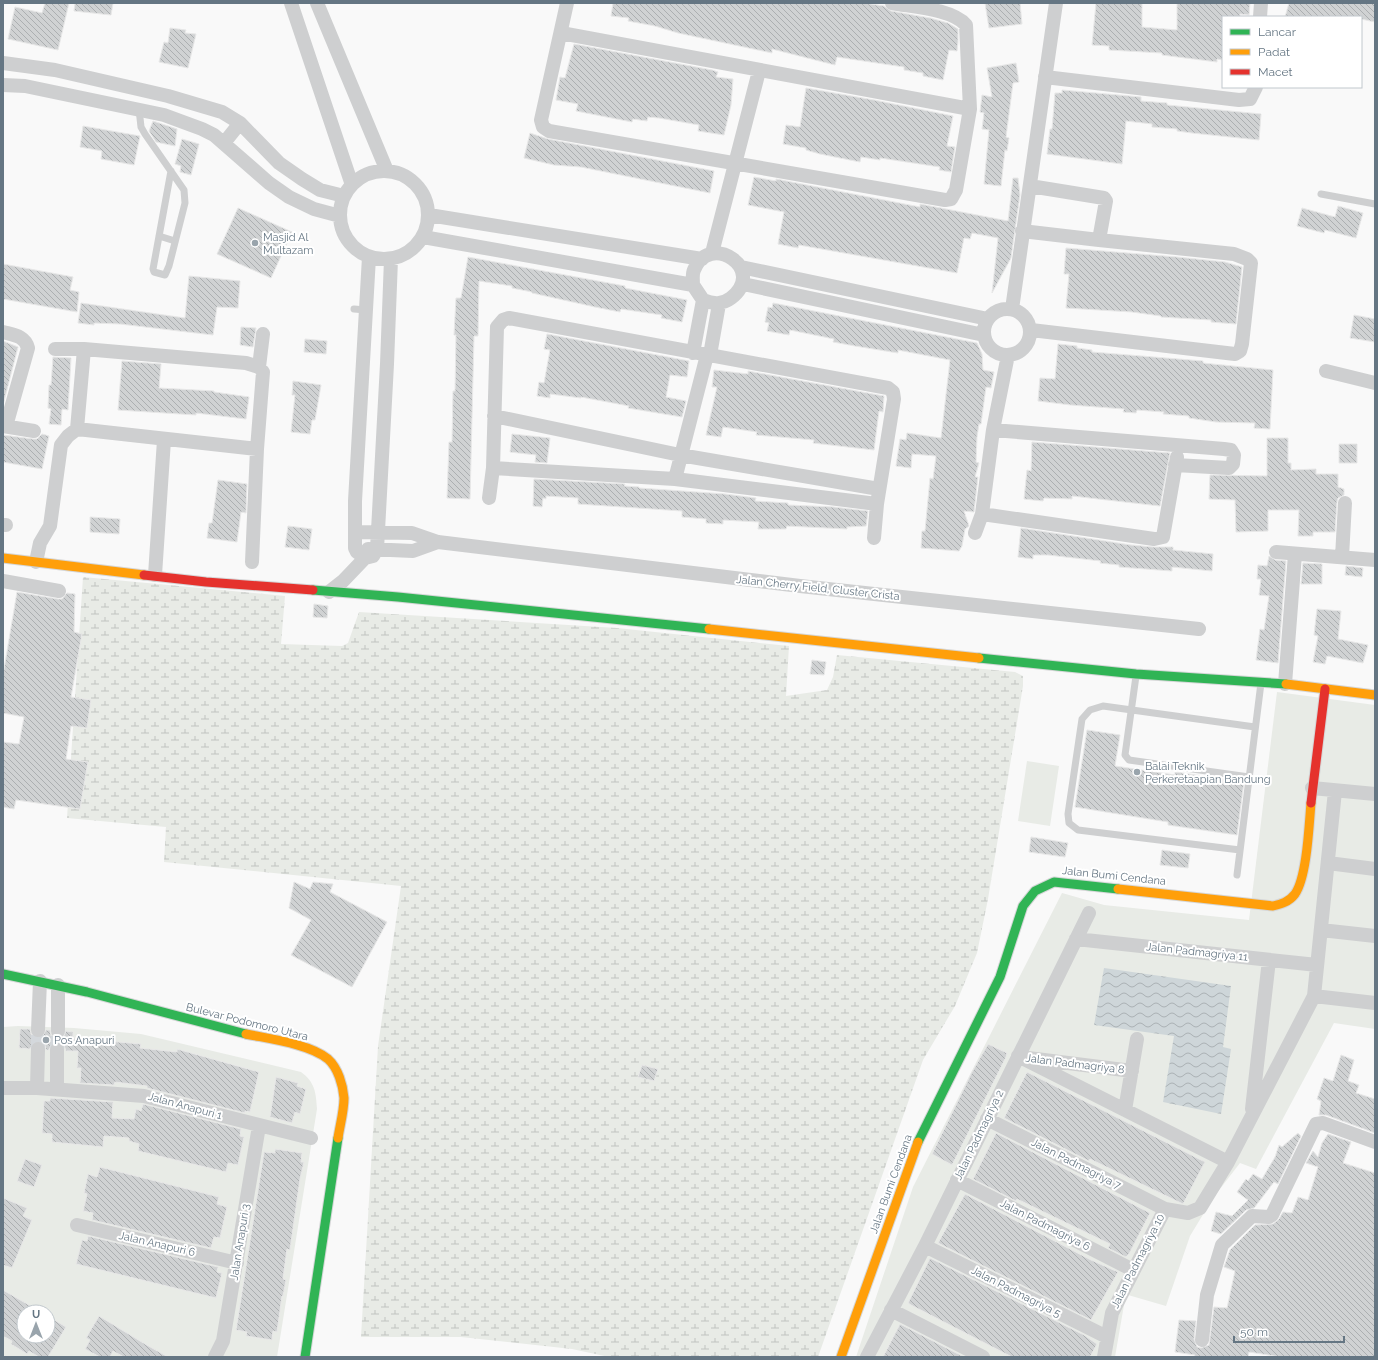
<svg xmlns="http://www.w3.org/2000/svg" width="1378" height="1360" viewBox="0 0 1378 1360" font-family="Raleway,sans-serif">
<style>
.green{fill:#e8ebe6;fill-rule:evenodd}
.wetland{fill:url(#wetland-marsh)}
.water{fill:url(#water-waves)}
.building{fill:url(#building-back-hatch);stroke:#e8e8e8}
.lines{fill:none;stroke-linecap:round;stroke-linejoin:round}
.street-tunnel{stroke:#d4d8dc;stroke-width:14;stroke-dasharray:14 7;stroke-linecap:butt}
.fast-casing{stroke:#d5d6d7;stroke-width:11}
.slow-casing{stroke:#d5d6d7;stroke-width:11}
.jam-casing{stroke:#d5d6d7;stroke-width:11}
.lane{stroke:#cecfd0;stroke-width:7}
.street{stroke:#cecfd0;stroke-width:14}
.fast{stroke:#30b455;stroke-width:9}
.slow{stroke:#ff9f0a;stroke-width:9}
.jam{stroke:#e5322d;stroke-width:9}
.poi-dot{fill:#99a4ac;stroke:#fff;stroke-width:1.5}
.labels{text-anchor:middle;dominant-baseline:central;stroke-width:4;stroke-linejoin:round;paint-order:stroke}
.poi-label{font-size:11px;fill:#657683;stroke:#fff;text-anchor:start}
.street-label{font-size:11px;fill:#657683;stroke:#fff}
</style>
<defs>
<pattern id="wetland-marsh" width="20" height="14" patternUnits="userSpaceOnUse"><rect width="20" height="14" fill="#e8ebe6"/><path d="M1 5h8M5 5V1M11 12h8M15 12V8" fill="none" stroke="#c0c3c0"/></pattern>
<pattern id="water-waves" width="16" height="10" patternUnits="userSpaceOnUse"><rect width="16" height="10" fill="#ced6d9"/><path d="M0 5q4-4 8 0t8 0" fill="none" stroke="#abb2b5"/></pattern>
<pattern id="building-back-hatch" width="6" height="6" patternUnits="userSpaceOnUse"><rect width="6" height="6" fill="#d0d2d3"/><path d="M-1 5l2 2M0 0l6 6M5-1l2 2" fill="none" stroke="#acafb1"/></pattern>
</defs>
<rect width="100%" height="100%" fill="#f9f9f9"/>
<!-- green -->
<path class="green" d="M1277 692 1375 705V1029L1334 1023 1256 1169 1240 1163 1213 1198 1190 1236 1166 1306 1128 1295 1124 1305 1115 1357H856L913 1187 1062 893 1104 905 1249 920Z
M1027 761 1059 766 1050 826 1018 821Z
M18 1026 74 1028 141 1034 301 1072C315 1082 316 1093 317 1109L277 1357H3V1027ZM24 1312H48V1336H24Z"/>
<!-- wetland -->
<path class="wetland" d="M83 577 285 596 281 644 342 646 348 643 359 612 617 628 789 646 786 696 827 690 833 677 837 655 1015 672 1023 676V686L988 899 977 953 955 1006 923 1060 818 1357H609L572 1349 461 1337H361L378 1046 401 886 164 862 166 827 67 818Z"/>
<!-- water -->
<path class="water" d="M1104 968 1231 986 1223 1047 1231 1049 1221 1114 1163 1102 1174 1036 1094 1025Z"/>
<!-- building -->
<path class="building" d="M45 3H69L58 50 8 39 15 7 42 13Z
M75 3H113L111 15 74 11Z
M613 3H864L884 6 891 11 930 18 948 23 958 29V42L957 51 949 50 943 80 923 76V73L904 70V67L837 57 835 65 772 49V53L678 33 655 26 628 21 629 18 611 16Z
M985 3H1020L1022 24 989 28Z
M1096 3H1142V27L1177 30V3H1250L1249 15 1240 14V17H1223V60L1217 59V62L1162 55V53L1109 50V46L1092 45Z
M1289 3H1375V22L1361 19V17H1285Z
M170 28 186 30 185 33 196 34 188 68 159 62 164 42 168 43Z
M574 44 712 70 718 72 716 77 733 79 731 105 724 135 698 131 699 125 659 118 648 117 647 121 633 119 632 122 576 111 578 104 556 100 560 77 565 78Z
M1016 63 1019 82 1013 83 1006 137 1009 138 1007 151 1005 150 1001 186 984 184 989 130 982 129 984 113 980 112 982 95 992 97 987 68Z
M806 88 874 100 953 116 947 146 955 147 951 172 939 170 940 167 880 158V160L861 157 860 162 820 154 806 150V148L783 144 786 125 800 127Z
M1062 90 1141 97V101L1167 103V105L1261 114 1259 140 1192 133 1177 131V129L1152 127V124L1126 121 1122 164 1047 154 1050 129H1052L1055 93H1062Z
M153 121 177 129 175 146 156 142 149 131Z
M83 126 140 136 134 165 101 159 102 151 80 147Z
M530 133 548 139 714 171 710 193 581 167 554 165 524 158Z
M182 139 199 144 191 175 180 172 181 166 175 164Z
M754 177 776 181V179L920 207V204L1008 221 1013 178H1018L1020 195 1011 258 992 293 998 238 972 233 970 239 964 238 957 273 799 245 798 248 778 244 784 212 748 205Z
M1338 206 1363 213 1356 238 1325 230 1324 233 1297 226 1302 208 1335 217Z
M238 208 292 232 271 278 217 254Z
M1066 248 1177 257 1225 262 1242 267 1236 324 1211 322V320L1161 317V316L1132 312 1066 308 1069 274H1064Z
M468 257 625 286V288L687 300 682 322 661 318 662 315 621 309 620 312 595 307 532 293V292L512 288V286L479 281 478 336H474L470 499 447 498 449 442H452L453 391H455L456 335H454L456 298H461Z
M3 264 73 277 70 290 79 292 77 312 3 299Z
M189 276 240 281 238 308 217 307 213 335 120 324 94 323V325L78 323 81 303 185 318Z
M773 303 977 343 982 354 983 370 994 372 991 388 986 387 981 424H979L977 437 976 462 979 463 975 477H978L974 512 964 511 969 526 965 529 962 546 959 551 921 548 922 531H925L930 478 933 479 936 456 912 454 911 468 896 466 900 439 906 440 907 433 941 438 950 360 898 350V353L855 346 833 342 834 339 790 330 789 335 767 331 769 323 765 322 768 307 772 308Z
M1354 315 1375 319V342L1350 338Z
M241 327 256 328 253 347 240 345Z
M547 334 689 361 687 377 670 375 666 397 686 401 682 417 628 408 629 406 581 397V398L550 394V398L537 396 539 382 544 383 550 350 544 349Z
M305 339 327 341 326 354 304 352Z
M3 341 18 347 3 405Z
M1058 344 1077 346V348L1092 350V352L1203 361V363L1273 370 1270 429 1254 428 1255 423 1216 422 1189 418V416L1163 414 1164 412 1137 410 1136 413 1123 412 1124 409 1071 405 1038 401 1040 378 1055 379Z
M53 357 71 358 68 410 62 409 61 425 49 424 51 409 48 408 49 385H51Z
M122 361 161 364 159 388 214 391V392L249 397 246 419 196 413V415L118 410Z
M714 370 748 374V371L884 396 883 412 879 411 874 450 813 443 814 440 756 435 757 432 723 427 721 437 706 435 717 387H712Z
M293 381 321 385 315 420H312L310 434 291 432 295 395H292Z
M42 434 49 436 42 469 3 462V435L33 439H37Z
M512 434 550 438 547 463 535 462 536 455 510 452Z
M1267 438H1288V463H1291V470L1316 469V474H1338V487L1344 489V495L1338 498 1337 502 1335 532H1313V536H1298L1299 510H1268V531L1236 532 1235 500 1209 499 1210 475 1267 476Z
M1032 442 1170 453 1160 506 1072 496V499L1044 498 1043 501 1024 499 1027 470 1031 471Z
M1339 444H1357V463H1339Z
M534 479 625 484 624 486 639 487V488L725 494 756 498 755 501 788 503V505L834 507 868 511 866 526 847 527V529L787 526 786 529H758L759 522 723 520V524L706 523V519L682 517V511L578 504V498L546 496V499L543 498 542 507 533 506Z
M218 480 247 484 246 513 241 512 237 542 207 538 209 523H212Z
M90 517 120 519 119 534 90 532Z
M288 526 312 529 309 550 285 547Z
M1021 528 1131 545 1153 547H1173V550L1213 554 1212 571 1172 567V571L1119 567V565L1100 563 1101 561 1048 555H1033V559L1018 557Z
M1269 556 1275 560 1286 561 1278 663 1256 660 1260 629 1264 630 1269 596 1259 595 1261 579H1257L1258 565 1267 566Z
M1303 563 1322 564V584H1301Z
M1346 566 1363 568 1362 577 1345 575Z
M17 592 58 599H62L67 593 75 594 74 632 82 634 71 697 91 700 87 728 71 726 66 759 88 762 80 809 16 800 14 809 3 807V742L19 744 24 717 3 713V675Z
M314 604 328 606 327 618 313 617Z
M1317 609 1341 611 1338 639 1368 645 1363 663 1327 656 1325 664 1313 662 1318 636 1314 635Z
M812 660 826 662 824 675 810 674Z
M1087 730 1120 735 1115 766 1175 775V772L1244 782 1237 835 1168 825V822L1075 807Z
M1031 837 1068 843 1065 857 1029 852Z
M1162 850 1190 854 1188 868 1160 865Z
M294 882 310 889 313 882 333 884 330 892 387 922 352 987 291 955 311 920 289 908Z
M20 1029H30L31 1034 37 1038 42 1037 46 1030H50L51 1036 58 1039 63 1038 66 1031 73 1032V1038L141 1044 140 1048 177 1052V1049L259 1072 250 1112 245 1111V1113L147 1088V1086L115 1082 114 1085 80 1083 81 1068H77L78 1051H66L64 1045 57 1042 52 1043 49 1050H46L45 1045 39 1041 34 1042 30 1049 19 1048Z
M988 1044 1007 1053 1006 1057 952 1165 932 1154 972 1072Z
M1341 1055 1354 1060 1348 1081 1359 1085 1356 1093 1375 1099V1133L1326 1115H1319L1321 1101 1317 1099 1324 1078 1333 1081Z
M642 1065 658 1069 654 1081 638 1077Z
M1027 1072 1205 1162 1183 1204 1090 1159 1089 1161 1004 1118Z
M276 1077 298 1083 297 1086 306 1089 300 1114 295 1112 292 1123 270 1117Z
M50 1098 113 1102 112 1118 134 1119 136 1109 141 1111 143 1104 241 1129 240 1136 244 1137 238 1165 228 1163 226 1172 138 1151 139 1144 129 1141V1138L104 1136 103 1147 52 1142V1134L42 1133 44 1101H50Z
M996 1133 1150 1213 1129 1254 1126 1257 1108 1248 1110 1244 1017 1199 1016 1201 973 1179Z
M1298 1133 1301 1136 1278 1184 1274 1182 1254 1208 1246 1210 1221 1234 1211 1231 1216 1212 1232 1216 1248 1200 1237 1192 1246 1179 1248 1181 1253 1174 1262 1179 1275 1157 1279 1145 1282 1147Z
M1328 1134 1351 1142 1343 1163 1375 1173V1357H1281L1249 1352 1248 1357H1194L1195 1355 1175 1352 1179 1320 1196 1321 1194 1339 1197 1347 1201 1348 1209 1345 1214 1307 1227 1308 1235 1271 1224 1267 1230 1250 1255 1225 1273 1224 1279 1219 1283 1212 1292 1213 1298 1197 1308 1200 1318 1167 1306 1163 1313 1151 1318 1157 1322 1143Z
M275 1149 302 1153 301 1162H304L300 1179 290 1250 287 1249 283 1279 286 1280 283 1296H282L277 1332 273 1331 272 1340 246 1336 247 1332 236 1330 264 1152 275 1153Z
M25 1159 42 1165 34 1187 17 1181Z
M100 1167 219 1197 217 1204 227 1207 220 1238 214 1237 211 1248 92 1220 93 1213 83 1211 87 1194 84 1193 88 1174 97 1177Z
M965 1194 1091 1260 1118 1272 1091 1320 938 1243Z
M3 1198 27 1208 23 1216 32 1220 12 1268 3 1265Z
M88 1236 218 1267 217 1272 222 1273 216 1298 76 1264 82 1240 87 1241Z
M930 1258 1084 1335 1097 1344 1090 1357H1012L911 1305 908 1303Z
M3 1290 41 1312H24V1336H48V1316L66 1327 48 1357H39L29 1351 27 1354 11 1344 12 1341 3 1336Z
M99 1316 145 1344 168 1357H124L113 1351 110 1357H100L85 1349 90 1340 86 1338Z
M900 1324 964 1357H883Z"/>
<g class="lines">
<!-- street-tunnel -->
<path class="street-tunnel" d="M38 1049V1030
M57 1050 58 1031"/>
<defs>
<path id="fast" d="M313 590 398 597 709 629
M979 658 1136 674 1286 684
M3 974 87 992 246 1034
M918 1142 1000 977 1023 906 1035 891 1054 882 1118 889
M305 1357 338 1138"/>
<path id="slow" d="M3 558 144 575
M709 629 979 658
M1286 684 1375 695
M1118 889 1273 906C1281 904 1289 902 1295 894 1307 877 1309 825 1311 803
M246 1034C270 1039 310 1044 328 1059 338 1068 343 1085 344 1098 344 1111 340 1125 338 1138
M841 1357 918 1142"/>
<path id="jam" d="M144 575 206 582 313 590
M1311 803 1325 689"/>
</defs>
<!-- fast casing -->
<use href="#fast" class="fast-casing"/>
<!-- slow casing -->
<use href="#slow" class="slow-casing"/>
<!-- jam casing -->
<use href="#jam" class="jam-casing"/>
<!-- lane -->
<path class="lane" d="M139 109 141 127 145 134 184 190 185 203 169 266 165 275 154 272 153 269 171 171
M1321 194 1375 204
M159 236 175 241
M354 309 366 310
M1136 676 1125 755 1129 760 1249 777
M1240 850 1078 830 1069 823 1068 814 1082 719 1090 710 1103 706 1255 727
M1237 875 1261 683"/>
<!-- street -->
<path class="street" d="M291 3 352 185
M317 3 387 171
M567 3 541 120 543 127 549 131 945 200 951 199 956 190 970 109 966 25C952 9 913 7 892 3
M1260 17 1261 3
M561 33 970 109
M3 63 55 70 168 96 222 112 240 123 279 163 302 179 320 190 344 196
M1045 77 1239 100 1250 99 1256 87
M3 85 25 86 164 115 202 129 214 135 269 183 289 197 314 209 340 216
M224 143 240 123
M340 215a44 44 0 1 1 88 0a44 44 0 1 1-88 0Z
M1030 186 1104 198 1106 201 1099 240 1234 254 1247 259 1251 263 1242 344 1240 351 1235 354 1031 330
M429 215 702 259
M1022 231 1099 240
M423 237 693 285 703 300C713 304 722 305 731 298 768 269 709 231 694 270 692 274 693 281 693 285
M712 253 759 71
M369 257 355 501V548L357 552 365 558 373 556 377 549 387 364 391 259
M741 267 988 319
M743 284 984 335
M1012 309 1056 3
M984 332a23 23 0 1 1 46 0a23 23 0 1 1-46 0Z
M3 332C14 335 25 336 28 348L6 426
M55 349H84
M693 353 703 300
M710 355 719 304
M259 367 263 334
M1326 371 1375 383
M494 416 680 455 879 489
M3 426 34 431
M77 429 257 449
M993 430 1224 449 1231 450 1234 455 1233 464 1229 468 1175 465
M493 468 675 479 877 504
M675 479 707 355
M489 498 493 468 497 327 503 320 509 318 888 388 893 392 894 399 877 504 874 538
M982 514 1154 539 1163 537 1177 457
M3 525H6
M355 532 412 533 438 542 800 586 1199 629
M975 533 982 514 993 430 1008 355
M368 549 413 551 438 542
M1276 552 1375 560
M1342 557 1345 503
M36 562 40 543 50 526 61 445 68 436 77 429 84 349 246 363 259 367 263 372 257 449 252 562
M155 575 164 440
M3 581 59 591
M329 592 343 581 365 558
M1285 684 1295 554
M1312 788 1375 794
M1328 863 1375 869
M1321 930 1375 936
M1076 939 1317 965
M1314 996 1375 1003
M38 1030 40 981
M58 1031V985
M1018 1056 1228 1162
M1028 1058 1132 1071
M3 1088H37L144 1096 311 1138
M37 1088 38 1049
M57 1089V1050
M1252 1109 1269 960
M1125 1110 1137 1039
M987 1119 1165 1209
M957 1180 1133 1270
M77 1225 237 1263
M925 1246 1107 1337
M891 1310 983 1357
M1202 1340 1207 1295 1222 1245 1252 1216 1269 1217 1272 1215 1316 1124 1323 1123 1375 1142
M215 1357 223 1341 259 1126
M867 1357 925 1246 1089 913
M1104 1357 1112 1313 1165 1209 1188 1213 1200 1208 1228 1162 1314 996 1335 791"/>
<!-- fast -->
<use href="#fast" class="fast"/>
<!-- slow -->
<use href="#slow" class="slow"/>
<!-- jam -->
<use href="#jam" class="jam"/>
</g>
<!-- markers -->
<g class="poi-dot">
<circle cx="255" cy="243" r="4"/>
<circle cx="1137" cy="772" r="4"/>
<circle cx="46" cy="1040" r="4"/>
</g>
<g class="labels">
<!-- poi labels -->
<g class="poi-label">
<text x="263" y="237">Masjid Al<tspan x="263" dy="13">Multazam</tspan></text>
<text x="1145" y="766">Balai Teknik<tspan x="1145" dy="13">Perkeretaapian Bandung</tspan></text>
<text x="54" y="1040">Pos Anapuri</text>
</g>
<!-- street labels -->
<g class="street-label">
<text transform="translate(818 588) rotate(6)">Jalan Cherry Field, Cluster Crista</text>
<text transform="translate(1114 876) rotate(6)">Jalan Bumi Cendana</text>
<text transform="translate(1197 952) rotate(6)">Jalan Padmagriya 11</text>
<text transform="translate(247 1022) rotate(14)">Bulevar Podomoro Utara</text>
<text transform="translate(1075 1064) rotate(7)">Jalan Padmagriya 8</text>
<text transform="translate(185 1106) rotate(15)">Jalan Anapuri 1</text>
<text transform="translate(979 1135) rotate(-64)">Jalan Padmagriya 2</text>
<text transform="translate(1076 1164) rotate(27)">Jalan Padmagriya 7</text>
<text transform="translate(891 1184) rotate(-70)">Jalan Bumi Cendana</text>
<text transform="translate(1045 1225) rotate(27)">Jalan Padmagriya 6</text>
<text transform="translate(240 1242) rotate(-81)">Jalan Anapuri 3</text>
<text transform="translate(157 1244) rotate(13)">Jalan Anapuri 6</text>
<text transform="translate(1138 1261) rotate(-63)">Jalan Padmagriya 10</text>
<text transform="translate(1016 1292) rotate(27)">Jalan Padmagriya 5</text>
</g>
</g>
<!-- border -->
<rect width="1378" height="1360" fill="none" stroke="#657683" stroke-width="8"/>
<!-- legend -->
<rect x="1222" y="16" width="140" height="72" fill="#ffffff" stroke="#c1c8cd"/>
<rect x="1230" y="29" width="20" height="6" fill="#30b455" stroke="#c1c8cd"/>
<text x="1258" y="36" font-size="12" fill="#657683">Lancar</text>
<rect x="1230" y="49" width="20" height="6" fill="#ff9f0a" stroke="#c1c8cd"/>
<text x="1258" y="56" font-size="12" fill="#657683">Padat</text>
<rect x="1230" y="69" width="20" height="6" fill="#e5322d" stroke="#c1c8cd"/>
<text x="1258" y="76" font-size="12" fill="#657683">Macet</text>
<!-- north arrow -->
<g transform="translate(36 1324)"><circle r="19" fill="#ffffff" stroke="#c1c8cd"/>
<path d="M0-3L7 15L0 10L-7 15Z" fill="#99a4ac"/>
<text y="-6" font-size="11" font-weight="bold" text-anchor="middle" fill="#657683">U</text>
</g>
<!-- scale -->
<path d="M1234 1336v6h110v-6" fill="none" stroke="#657683" stroke-width="2"/>
<text x="1240" y="1336" font-size="12" fill="#657683" stroke="#ffffff" stroke-width="3" paint-order="stroke">50 m</text>
</svg>
